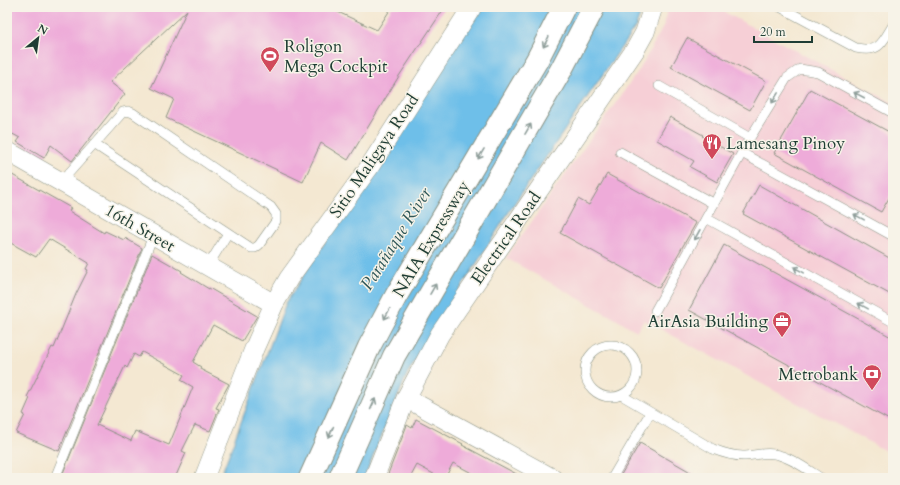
<svg xmlns="http://www.w3.org/2000/svg" width="900" height="485" viewBox="0 0 900 485" font-family="Cardo,serif">
<style>
.built{fill:#f6cfd6}
.water{fill:#6ebfe9;stroke:#467e8e}
.building{fill:#eeabd9;fill-rule:evenodd}
.lines{fill:none;stroke-linecap:round;stroke-linejoin:round}
.service-casing{stroke:#8a9283;stroke-width:10}
.minor-casing{stroke:#8a9283;stroke-width:20}
.motorway-casing{stroke:#8a9283;stroke-width:24}
.service{stroke:#fff;stroke-width:9}
.minor{stroke:#fff;stroke-width:19}
.motorway{stroke:#fff;stroke-width:22}
.oneway{stroke:#8f9e9a}
.labels{text-anchor:middle;dominant-baseline:central;stroke-width:3;stroke-linejoin:round;paint-order:stroke}
.poi-label{font-size:17px;fill:#1f3d34;stroke:#f7f3e8;text-anchor:start}
.street-label{font-size:17px;fill:#1f3d34;stroke:#f7f3e8}
.water-label{font-size:18px;font-style:italic;fill:#2f5758;stroke:#f7f3e8}
</style>
<rect width="100%" height="100%" fill="#f7f3e8"/>
<filter id="ink" filterUnits="userSpaceOnUse"><feTurbulence type="fractalNoise" baseFrequency=".025" numOctaves="2"/><feDisplacementMap in="SourceGraphic" scale="8" xChannelSelector="R" yChannelSelector="G"/><feConvolveMatrix kernelMatrix="1 2 1 2 8 2 1 2 1" color-interpolation-filters="sRGB"/></filter>
<filter id="wash" filterUnits="userSpaceOnUse"><feTurbulence type="fractalNoise" baseFrequency=".012" numOctaves="4" result="noise"/><feDisplacementMap in="SourceGraphic" scale="16" xChannelSelector="R" yChannelSelector="G"/><feGaussianBlur stdDeviation="0.9" result="paint"/><feColorMatrix in="noise" values="0 0 0 0 0 0 0 0 0 0 0 0 0 0 0 0 0 1.4 0 .05"/><feComposite in="paint" operator="in"/></filter>
<g filter="url(#wash)">
<rect width="100%" height="100%" fill="#f4e8d2"/>
<!-- built -->
<path class="built" d="M668 7H715L893 103V455L644 320 637 331 506 258 639 70 663 27Z"/>
<!-- water -->
<path class="water" d="M475 7H643L636 26 514 204 408 372 364 478H220L286 303Z"/>
<g id="blocks">
<!-- building -->
<path class="building" d="M7 7H327L377 30 392 7H445L399 76 348 160 321 143 303 182 166 118 174 99 151 88 187 10 110 82 125 94 72 161 51 145 44 158 17 142 20 138 7 131Z
M687 38 766 81 750 110 671 67Z
M810 89 893 134V191L881 212 774 153Z
M670 117 703 135 702 136 733 154 717 182 690 167 694 161 657 140Z
M7 172 71 208 69 211 104 233 105 231 124 240 125 238 142 248 59 451 16 433 25 415 23 414 30 398 27 397 52 347 54 348 76 294 88 270 86 269 89 263 49 239 36 257 7 241Z
M607 174 696 223 659 288 560 233 578 199 589 205Z
M759 185 893 260V296L743 214Z
M724 245 893 338V422L689 310Z
M152 254 182 271 181 272 209 289V288L257 316 242 341 213 325 193 362 201 367 200 369 229 384 216 408 219 409 210 431 195 425 182 451 186 453 175 478H61ZM142 352 184 375 181 380 193 387 169 445 135 431 131 441 97 425 125 366 127 368 134 354 139 357Z
M416 419 463 444 462 445 524 478H481L453 463 445 478H441L417 465 410 478H395L388 474 407 425 412 428Z
M640 443 701 478H619Z"/>
</g>
</g>
<g filter="url(#ink)">
<use href="#blocks" fill-opacity="0" stroke="#8a9283" stroke-width="1"/>
<g class="lines">
<defs>
<path id="service" d="M780 7 856 48C880 53 882 43 893 25
M659 86 750 138
M620 152 714 204
M742 153 893 236
M61 182 123 112 128 111 133 113 271 207 276 214V221L259 245 255 248H251L94 144
M706 218 893 322
M208 266 228 233
M655 311 750 138 787 78 800 69 818 72 893 113
M585 371a26 26 0 1 1 52 0a26 26 0 1 1-52 0Z
M621 395 713 449C723 453 732 456 743 456 753 456 764 452 774 454 789 456 808 470 821 478
M55 478 153 236
M612 478 650 413"/>
<path id="minor" d="M7 151 274 304
M406 398 552 478
M204 478 254 349 274 304 289 278 368 169 472 7
M374 478 406 398 440 334 635 50 645 32 653 7"/>
<path id="motorway" d="M310 478 369 347 396 296 537 60 564 7
M340 478 394 356 561 70 594 7"/>
</defs>
<!-- service casing -->
<use href="#service" class="service-casing"/>
<!-- minor casing -->
<use href="#minor" class="minor-casing"/>
<!-- motorway casing -->
<use href="#motorway" class="motorway-casing"/>
<!-- service -->
<use href="#service" class="service"/>
<!-- minor -->
<use href="#minor" class="minor"/>
<!-- motorway -->
<use href="#motorway" class="motorway"/>
</g>
<!-- one-way arrows -->
<defs><path id="oneway-shaft" d="M-6 0H5M1.5-3L5.5 0L1.5 3" fill="none" stroke-width="1.6" stroke-linecap="round" stroke-linejoin="round"/></defs>
<g class="oneway">
<use href="#oneway-shaft" transform="translate(546 42) rotate(118)"/>
<use href="#oneway-shaft" transform="translate(859 95) rotate(-152)"/>
<use href="#oneway-shaft" transform="translate(775 98) rotate(122)"/>
<use href="#oneway-shaft" transform="translate(528 129) rotate(-60)"/>
<use href="#oneway-shaft" transform="translate(481 154) rotate(121)"/>
<use href="#oneway-shaft" transform="translate(859 217) rotate(-151)"/>
<use href="#oneway-shaft" transform="translate(697 235) rotate(119)"/>
<use href="#oneway-shaft" transform="translate(799 270) rotate(-151)"/>
<use href="#oneway-shaft" transform="translate(433 289) rotate(-60)"/>
<use href="#oneway-shaft" transform="translate(863 306) rotate(-151)"/>
<use href="#oneway-shaft" transform="translate(387 314) rotate(118)"/>
<use href="#oneway-shaft" transform="translate(373 404) rotate(-66)"/>
<use href="#oneway-shaft" transform="translate(331 432) rotate(114)"/>
</g>
</g>
<!-- icons -->
<defs>
<symbol id="stadium-pin" viewBox="-11 -11 22 30"><path d="M0 17L-7.5 6A9.5 9.5 0 1 1 7.5 6Z" fill="#d1495b" stroke="#f7f3e8"/><path d="M0-5a6.5 5 0 1 0 0 10a6.5 5 0 1 0 0-10ZM-3.5-1.8h7v3.6h-7Z" fill="#fff"/></symbol>
<symbol id="restaurant-pin" viewBox="-11 -11 22 30"><path d="M0 17L-7.5 6A9.5 9.5 0 1 1 7.5 6Z" fill="#d1495b" stroke="#f7f3e8"/><path d="M-5-6h1v4h1v-4h1v4h1v-4h1v5L-1.5 .5V6h-2V.5L-5-1ZM5-6V6H3V1.5H1.5Q1.5-4 5-6Z" fill="#fff"/></symbol>
<symbol id="office-pin" viewBox="-11 -11 22 30"><path d="M0 17L-7.5 6A9.5 9.5 0 1 1 7.5 6Z" fill="#d1495b" stroke="#f7f3e8"/><path d="M-6-3h4V-5.5h4V-3h4V5H-6ZM-1-4.5V-3h2v-1.5ZM-6 0V1H6V0Z" fill="#fff"/></symbol>
<symbol id="bank-pin" viewBox="-11 -11 22 30"><path d="M0 17L-7.5 6A9.5 9.5 0 1 1 7.5 6Z" fill="#d1495b" stroke="#f7f3e8"/><path d="M-6-4H6V4H-6ZM0-2.3a2.3 2.3 0 1 0 0 4.6a2.3 2.3 0 1 0 0-4.6Z" fill="#fff"/></symbol>
</defs>
<g fill-rule="evenodd">
<use href="#stadium-pin" x="259" y="45" width="22" height="30"/>
<use href="#restaurant-pin" x="701" y="132" width="22" height="30"/>
<use href="#office-pin" x="771" y="310" width="22" height="30"/>
<use href="#bank-pin" x="861" y="363" width="22" height="30"/>
</g>
<g class="labels">
<!-- poi labels -->
<g class="poi-label">
<text x="284" y="46">Roligon<tspan x="284" dy="20">Mega Cockpit</tspan></text>
<text x="726" y="143">Lamesang Pinoy</text>
<text x="768" y="321" text-anchor="end">AirAsia Building</text>
<text x="858" y="374" text-anchor="end">Metrobank</text>
</g>
<!-- street labels -->
<g class="street-label">
<text transform="translate(374 156) rotate(-56)">Sitio Maligaya Road</text>
<text transform="translate(140 228) rotate(30)">16th Street</text>
<text transform="translate(506 238) rotate(-55)">Electrical Road</text>
<text transform="translate(431 239) rotate(-59)">NAIA Expressway</text>
</g>
<!-- water labels -->
<g class="water-label">
<text transform="translate(396 239) rotate(-58)">Parañaque River</text>
</g>
</g>
<!-- margin -->
<rect width="900" height="485" fill="none" stroke="#f7f3e8" stroke-width="24"/>
<!-- north arrow -->
<g transform="translate(38 38) rotate(29)" stroke="#f7f3e8" stroke-width="3" paint-order="stroke">
<path d="M0-3L7 15L0 10L-7 15Z" fill="#1f3d34"/>
<text y="-6" font-size="11" font-weight="bold" text-anchor="middle" fill="#1f3d34">N</text>
</g>
<!-- scale -->
<path d="M754 36v6h58v-6" fill="none" stroke="#1f3d34" stroke-width="2"/>
<text x="760" y="36" font-size="12" fill="#1f3d34" stroke="#f7f3e8" stroke-width="3" paint-order="stroke">20 m</text>
</svg>
